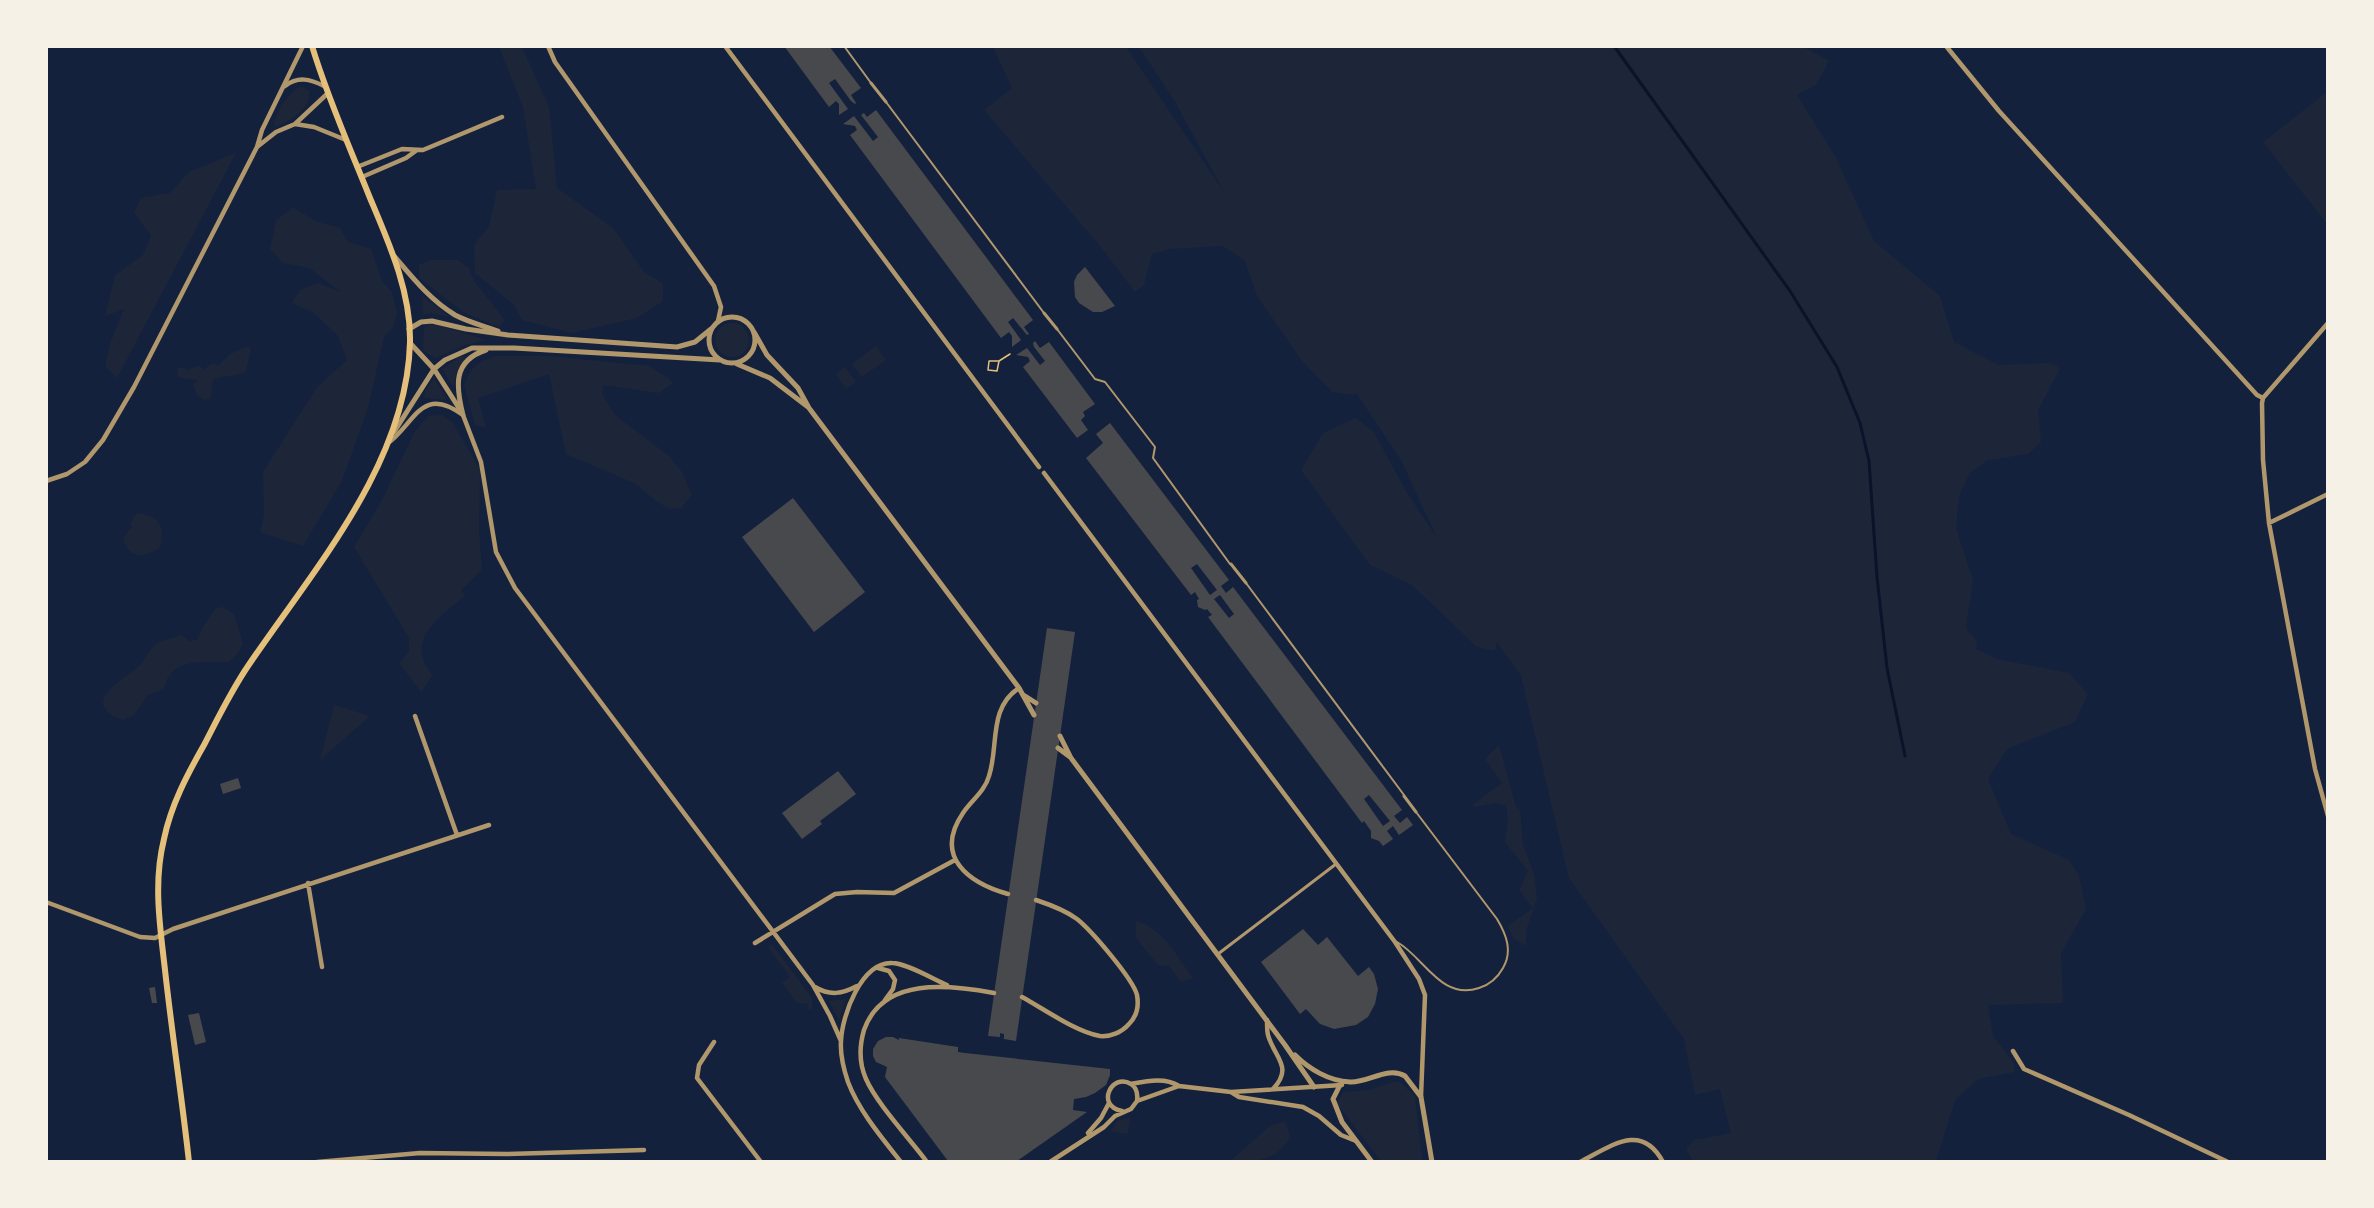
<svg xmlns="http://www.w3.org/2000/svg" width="2374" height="1208" viewBox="0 0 2374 1208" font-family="Overpass,sans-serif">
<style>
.green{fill:#1d2539}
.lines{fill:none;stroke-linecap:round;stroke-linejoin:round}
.stream{stroke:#0b132b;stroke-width:3}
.building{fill:#48494c;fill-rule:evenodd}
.path{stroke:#e5c07b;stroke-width:1.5}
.service{stroke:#b1986c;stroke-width:2}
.pedestrian{stroke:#b1986c;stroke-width:3}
.minor{stroke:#b1986c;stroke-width:4.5}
.tertiary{stroke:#b1986c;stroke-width:5}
.secondary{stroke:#e5c07b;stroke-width:6}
</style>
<rect width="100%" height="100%" fill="#14213d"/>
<!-- green -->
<path class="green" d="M1802 46 1829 61 1816 85 1797 95 1835 156 1874 241 1940 296 1954 342 1999 365 2050 363 2060 368 2038 411 2041 442 2028 454 1988 460 1970 473 1959 496 1956 528 1973 580 1966 625 1968 633H1971L1977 641 1976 649 1997 659 2069 673 2088 694 2075 722 2007 749 1988 779 2011 834 2069 860 2079 876 2086 909 2061 953 2063 1003 1988 1005 1993 1036 2015 1064 2014 1072 1978 1079 1955 1100 1936 1161H1693L1686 1149 1694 1140 1731 1133 1720 1089 1695 1095 1684 1039 1569 878 1521 676 1497 642 1495 651 1477 647 1412 585 1370 565 1301 470 1323 433 1356 418 1374 432 1407 493 1437 538 1401 460 1356 393 1353 395 1332 392 1302 361 1257 296 1245 261 1223 246 1170 249 1152 254 1144 285 1135 292 1100 246 984 110 1012 88 993 47H1126L1224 192 1174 100 1139 47Z
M499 47H522L549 107 557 188 613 228 644 272 663 283V301L637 318 572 333 522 320 514 305 475 273 474 245 489 226 497 190 536 189 523 107Z
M302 86 309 91C311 108 292 120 278 126H274C273 115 291 89 302 86Z
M2327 92V224L2263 142Z
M236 153 117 378 105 366 111 341 124 309 105 316 115 275 143 255 151 236 134 212 141 198 170 193 189 172Z
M293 208 318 222 340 228 348 242 371 249 382 281 392 292 397 314 393 327 384 337 368 408 342 481 303 546 260 532 264 515 263 472 317 387 347 360 338 336 314 313 292 303 300 290 318 283 341 292 309 268 283 263 270 249 276 220Z
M431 260H458L469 268 474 281 505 320 499 327 463 312 419 278V265Z
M422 296 448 316V317L431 313 423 315Z
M715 340a17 17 0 1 1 34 0a17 17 0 1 1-34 0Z
M428 324 439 325 486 340 465 345 435 358 423 351 424 328Z
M876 346 886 360 862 377 852 364Z
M247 347 251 348 246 371C233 378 226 374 213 380L210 399 203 400 196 393 193 384 198 380 178 377 177 369 182 367 187 370 198 366 204 369 213 363 218 366 230 354Z
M462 356 466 358 457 371 453 387 442 369Z
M497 356H550L649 366 667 377 673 383 659 393 604 385 602 394 615 415 669 456 682 472 692 495 681 508 670 509 656 501 636 484 566 454 549 374 478 398 486 428 475 425 464 385C471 367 478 361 497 356Z
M845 367 856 382 846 389 836 374Z
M434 379 448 400 424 398 425 391Z
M442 415 452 422 480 469 479 530 482 570 461 590 465 596C440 616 402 642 433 675L421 692 399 663 409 652V638L354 547 382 500 414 433 428 416Z
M137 513C161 517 165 525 160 548 144 558 128 559 123 538L132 527 130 523Z
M223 607 234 614 243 644 238 653 229 662C204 663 170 656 164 689L148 695 134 715 123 720C78 704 121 681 138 667 145 661 148 651 155 645 162 640 173 638 181 635L189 641 197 640 203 627 216 608Z
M334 705 370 716 320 760Z
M1499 745 1516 807 1520 810 1523 844 1534 874 1537 898 1526 931V946L1513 938 1508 926 1533 908 1519 890 1528 871 1505 842 1508 820 1506 805 1496 803 1473 807 1475 803 1502 783 1485 759Z
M1136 921C1163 928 1177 957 1193 978L1181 982 1169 966 1158 965 1136 938Z
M772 944 812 998V1010L809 1009 808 1004 796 1002 782 983 790 977 768 947Z
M846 999 839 1020 829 1001Z
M1392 1082H1400L1415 1096 1422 1161H1381L1337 1104 1343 1092 1369 1090Z
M1130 1118 1128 1134 1111 1131 1118 1120Z
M1285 1121 1290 1137C1276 1162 1255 1162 1230 1161L1270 1126Z"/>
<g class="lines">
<!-- stream -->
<path class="stream" d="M1614 46 1790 291 1837 367 1860 423 1869 461 1877 577 1887 668 1905 756"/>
</g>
<!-- building -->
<path class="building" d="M784 46H829L861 88 851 95 856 103 855 104 851 101 835 79 829 83 848 109 839 115V104L836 101 829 107Z
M876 110 1033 320 1024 327 1029 334 1027 335 1013 318 1008 322 1021 340 1012 347V336L1009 332 1001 338 850 135 857 130 855 126 843 124 854 116 873 141 878 137 861 115 864 113 867 117Z
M1085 267 1115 306 1102 312H1093L1079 303 1075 297 1074 282 1077 275Z
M1035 341 1040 348 1049 342 1095 404 1083 412 1085 416 1081 420 1088 430 1077 438 1023 367 1030 361 1028 357 1016 355 1027 348 1040 365 1045 361 1034 347 1033 343Z
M1110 423 1229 580 1221 586 1226 593 1233 587 1402 810 1394 816 1400 823 1407 817 1413 825 1399 835 1393 826 1387 831 1393 839 1383 846 1379 841 1371 838V831L1364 821 1362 823 1208 617 1212 615 1207 609 1205 610 1198 607 1197 600 1199 599 1195 592 1191 595 1086 458 1103 443 1096 434ZM1197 564 1217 590 1210 595 1191 568ZM1220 595 1234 614 1229 618 1214 599ZM1369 795 1390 821 1383 826 1364 799Z
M793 498 865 592 814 632 742 537Z
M1047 628 1075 632 1016 1041 1004 1039V1034L1000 1033V1037L988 1036Z
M838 771 856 794 820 821 822 824 802 839 782 813Z
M238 778 241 788 223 794 220 784Z
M1303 929 1318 945 1327 937 1358 976 1369 967 1374 974 1378 989 1375 1004 1368 1017 1356 1025 1334 1029 1320 1024 1306 1009 1300 1014 1261 962Z
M155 987 157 1003H152L149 988Z
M199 1013 206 1042 195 1045 188 1015Z
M886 1037H893L899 1040V1038L958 1047V1052L965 1053 1110 1069V1075L1106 1085 1095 1093 1086 1097 1074 1099 1073 1110 1087 1112 1017 1161H948L885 1077 887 1067 876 1062 873 1056V1049L878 1041Z"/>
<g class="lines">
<!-- path -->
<path class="path" d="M999 361 997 371 988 370 989 361H999L1010 354"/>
<!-- service -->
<path class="service" d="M844 46 871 83
M886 102 1044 313
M1057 329 1095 379 1105 382 1155 447 1153 458 1230 564
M1246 583 1404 795
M1397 942C1424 957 1441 1001 1479 988 1489 985 1498 977 1503 968 1513 951 1506 934 1497 919L1416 812"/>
<!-- pedestrian -->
<path class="pedestrian" d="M871 83 886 102
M1044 313 1057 329
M1231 564 1246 583
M1404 796 1416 812
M1218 954 1336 864"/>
<!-- minor -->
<path class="minor" d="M548 46 555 62 714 286 721 307 718 321
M725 46 1039 467
M1946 46 1999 111 2257 395 2263 398
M285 86C298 76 310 79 324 86
M295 124 314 127 346 140
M257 147 276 132 295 124 327 94
M357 167 402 149 423 150 502 117
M362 177 406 158 417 150
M2328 323 2263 398 2262 403 2263 460 2269 523 2315 769 2328 816
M387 444C415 424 421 384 463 415L481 462 496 552 515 588 813 985 830 1016 841 1041
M1044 473 1395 942 1419 979 1425 995 1421 1097
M46 481 67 474 85 462 103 440 134 387 257 147 262 130 303 46
M2269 523 2328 494
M415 716 457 835
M308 883 322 967
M1008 894C969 883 933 857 963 813 971 801 985 791 989 776 999 746 988 708 1019 688
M46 902 140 937 155 938 173 929 489 825
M755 943 835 894 857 892 894 893 955 860
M878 968 889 971 895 980 893 989 885 1000
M815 987C830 996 842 994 857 986
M1022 997C1044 1009 1076 1032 1100 1036 1111 1037 1122 1032 1129 1024 1137 1016 1139 1006 1137 995 1133 979 1091 930 1077 919 1065 910 1051 905 1036 900
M1267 1020C1267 1025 1267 1031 1268 1035 1274 1057 1294 1067 1273 1089
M714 1042 699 1065 697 1078 761 1162
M2013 1051 2024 1069 2129 1115 2228 1162
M1131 1084C1147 1081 1165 1077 1179 1086L1231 1092 1342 1085
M1231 1092 1239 1097 1303 1107 1319 1116 1341 1135 1356 1141
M1122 1111C1095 1106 1112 1072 1131 1084 1137 1088 1138 1094 1137 1101
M1088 1133 1101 1118 1109 1103
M317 1162 420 1153 506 1154 644 1150
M901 1162C882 1138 859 1111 848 1082 844 1070 840 1054 841 1041 842 1016 861 962 892 963 906 963 933 979 947 985
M927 1162C910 1139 877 1104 866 1079 859 1063 859 1047 864 1030 883 976 950 985 994 993
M1050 1162 1104 1127 1115 1116 1131 1109 1137 1101 1179 1086
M1580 1162C1610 1147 1641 1121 1663 1162"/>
<!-- tertiary -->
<path class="tertiary" d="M394 256C412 277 430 300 455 315 468 322 484 326 498 331
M709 340a23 23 0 1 1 46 0a23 23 0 1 1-46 0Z
M409 329 421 322 432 321 466 329 508 335 677 347 695 342 711 329
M754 332 767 355 798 388 809 408 1019 688 1034 715
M410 343 434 369 459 408
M737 364 770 378 808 407
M463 415C456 387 452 361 486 350
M394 432 434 369 445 360 472 348H514L720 360
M1025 696 1036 703
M1060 736 1071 758 1285 1045 1314 1087
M1058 748 1070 757
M1295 1055C1309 1069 1329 1081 1350 1082 1368 1083 1388 1066 1405 1076L1421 1097 1432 1162
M1340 1085 1333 1099 1342 1122 1372 1162"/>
<!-- secondary -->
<path class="secondary" d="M189 1162C182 1098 172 1034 165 970 160 926 153 883 164 839 171 805 187 775 204 745 218 718 231 691 248 666 313 570 407 464 410 342 411 292 389 243 370 198 350 148 328 99 312 46"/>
</g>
<!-- border -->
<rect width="2374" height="1208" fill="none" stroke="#f6f1e7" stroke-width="96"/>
</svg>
